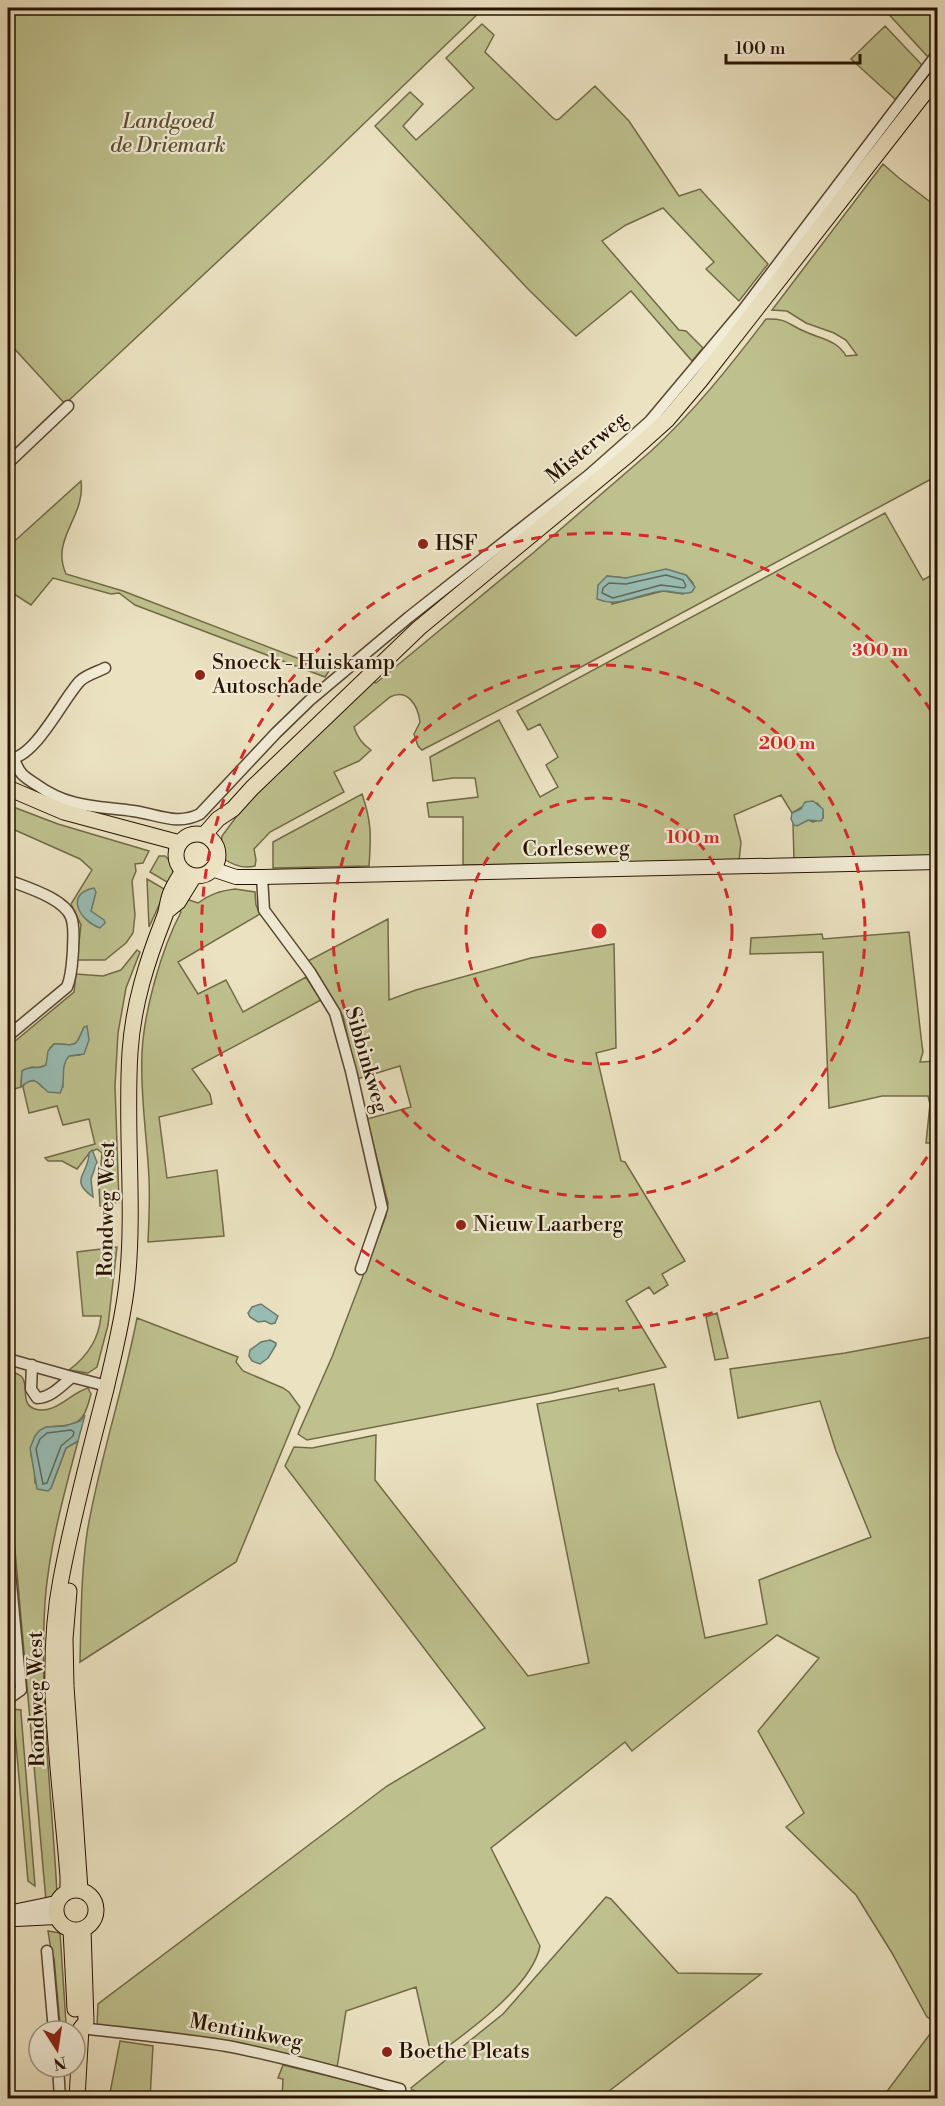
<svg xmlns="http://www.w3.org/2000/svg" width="945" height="2106" viewBox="0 0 945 2106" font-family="'Libre Bodoni',serif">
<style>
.green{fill:#bec18e;stroke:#726a47;stroke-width:1.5;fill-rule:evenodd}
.water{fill:#98bdb4;stroke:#6b796c;stroke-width:1.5}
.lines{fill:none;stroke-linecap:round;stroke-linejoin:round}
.shore{stroke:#60685a;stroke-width:1.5}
.street-casing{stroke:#584630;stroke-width:13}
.secondary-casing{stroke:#271200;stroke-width:16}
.primary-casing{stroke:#271200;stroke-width:17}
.street{stroke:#f2ecd7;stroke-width:10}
.secondary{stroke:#f2ecd7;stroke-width:14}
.primary{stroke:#ebe2c1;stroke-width:15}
.ring{fill:none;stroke:#d62828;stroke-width:3;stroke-dasharray:10 8}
.poi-dot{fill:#8f2418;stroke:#f2ecd7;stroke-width:2}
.labels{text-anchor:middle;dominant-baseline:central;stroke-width:4.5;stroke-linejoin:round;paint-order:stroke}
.park-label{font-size:21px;font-style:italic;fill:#5c4f32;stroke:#f2ecd7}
.street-label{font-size:21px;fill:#271200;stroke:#f2ecd7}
.poi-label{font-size:21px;fill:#271200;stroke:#f2ecd7;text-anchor:start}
.centre{fill:#d62828;stroke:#f2ecd7;stroke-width:3}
.ring-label{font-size:18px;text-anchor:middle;font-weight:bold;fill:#d62828;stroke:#f2ecd7;stroke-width:4.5;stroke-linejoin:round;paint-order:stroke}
</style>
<rect width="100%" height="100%" fill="#ebe2c1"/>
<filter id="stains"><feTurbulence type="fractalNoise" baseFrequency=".00333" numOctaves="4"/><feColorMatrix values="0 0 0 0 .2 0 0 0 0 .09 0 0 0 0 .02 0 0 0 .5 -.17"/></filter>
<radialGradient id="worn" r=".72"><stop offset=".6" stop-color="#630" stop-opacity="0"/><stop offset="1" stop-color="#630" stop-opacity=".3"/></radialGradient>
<!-- green -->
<path class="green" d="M8 8H484L322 164 65 404 10 344 8 345Z
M883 8H937V45L928 57Z
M482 24 494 35 485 52 552 117 556 120 559 119 595 86 629 121 679 196 700 189 768 264 739 301 706 269 714 262 663 208 626 225 602 241 679 330 686 331 703 348 692 361 631 291 576 336 528 289 375 126 410 92 423 104 403 126 416 140 474 88 446 58Z
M885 26 922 65 896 100 851 59Z
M883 164 899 178 933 204 937 199V476L540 689 422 750 418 746 414 734 420 722C418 706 408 688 390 697L354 727C357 737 362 744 371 750L359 761 334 772 344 792 270 832 254 849 256 860 255 866C244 869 233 865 224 859L221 846 222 836 245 805 295 751 369 680 376 683 533 553 650 452C693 413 731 365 766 319 788 318 788 325 806 332 821 339 837 340 846 356L857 355 846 340 834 333 806 323 787 311 772 310ZM686 575 693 583 683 594 663 591 612 604 607 576 626 578Z
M81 481C86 517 50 538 66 574L123 591 310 663 329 671 325 677 135 605 119 593 111 594 53 578 31 605 8 590V547Z
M885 513 923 580 937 572V857L794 860 793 824H800L808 820 813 822 823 818C824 811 822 808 817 803L802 807 792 813 781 795 734 815 741 842 739 861 463 865V817H429L427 803 478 797 475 778H453L433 781 430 757 499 720 540 797 558 787 546 765 558 757 540 724 528 730 517 711Z
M362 794C372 823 371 837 369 866L273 868V842Z
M8 805 58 824 149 851 143 863 135 864 136 871 132 881 135 915 133 933 126 943 105 960H77L81 925 71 904 92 870 80 859 8 827Z
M159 856H165C175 864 174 874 172 885L150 872Z
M147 879 166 890 149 927Z
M235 889 255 892 256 905 260 914 178 962 198 994 226 980 243 1012 306 977 321 1000 192 1069 210 1094 212 1104 159 1117 167 1178 217 1170 224 1236 148 1242C149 1221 150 1199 149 1178 147 1136 140 1095 142 1053 144 1011 161 950 181 912L177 907 183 898 198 903C210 894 220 891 235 889Z
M388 919 389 1000 416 990 531 958 614 944 616 1048 596 1053 621 1161 625 1162 685 1261 662 1274 668 1285 654 1294 649 1287 626 1301 666 1367 551 1393 307 1440 298 1434 332 1357 386 1216 388 1203 367 1119 411 1107 400 1066 357 1079 343 1016 306 962Z
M909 932 922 1045 923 1052 920 1062 937 1061V1143H926L930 1104 928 1096H882L829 1108 823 952 750 954 751 938 822 934 823 939Z
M137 950 140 952 126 988 118 1033 115 1086 119 1202 100 1206 99 1187 102 1153 97 1149 90 1152 77 1169 62 1161H48L45 1158 95 1144 89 1119 63 1125 57 1106 29 1113 23 1087 25 1083C33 1079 37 1080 42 1087H63C62 1077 62 1064 68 1056L80 1055 84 1027C74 1052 74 1043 54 1044L50 1048 46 1065 39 1068 32 1067 22 1071 21 1087 8 1091V1047L74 992 76 974 103 976 121 970Z
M117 1247 108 1325 97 1367 88 1373 69 1370C88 1356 99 1339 101 1316H83L77 1252Z
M717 1313 728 1358 715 1360 706 1317Z
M137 1318 238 1357 236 1362 243 1371 283 1388 289 1392 300 1407 236 1562 80 1662C81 1619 81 1575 87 1533 99 1461 123 1391 137 1318Z
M937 1336V2098H882L936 2026 934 2021 927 2017 892 1953 856 1895 786 1827 804 1813 758 1731 819 1658 777 1635 632 1751 625 1742 491 1848 540 1946C532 1987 465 2034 432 2058L416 1987 346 2011 337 2068 97 2026 98 2004 387 1786 485 1728 285 1466 294 1447 312 1448 376 1435 375 1480 528 1676 589 1663 537 1404 618 1388 619 1391 654 1384 705 1638 767 1624 759 1580 871 1537 836 1451 820 1401 738 1418 730 1369 845 1353Z
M8 1370C11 1372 17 1373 21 1376 30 1384 19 1404 35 1409 55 1415 70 1393 88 1388L91 1394C83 1425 78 1425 47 1427L31 1455 35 1467V1483L51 1488 66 1448 78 1441C64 1494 49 1548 45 1602 39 1699 52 1797 57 1894L46 1901 8 1471Z
M13 1709 21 1710V1713L35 1886 28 1881Z
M606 1897 611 1899 678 1973 761 1974 600 2098H436L412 2090 411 2088 503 2014Z
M48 1931 60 1933 66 2023 60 2024 54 1958 52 1957Z
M120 2041 153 2046 150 2098H109Z
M283 2065 366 2085 406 2098H282L283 2079 278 2078Z"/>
<!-- water -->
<path class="water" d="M666 569 686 575 695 587 692 592C682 596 674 591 664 591 640 592 620 609 597 599L598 585 607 576 626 578Z
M813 801 823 809V818L821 821 808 820 797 826 794 825 791 819 792 813 801 809 805 802Z
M94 888 96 892 91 911 104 920 105 923 100 928C80 921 64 894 94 888Z
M87 1026 89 1040 84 1054 69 1056C59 1067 67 1082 60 1093L48 1092C36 1081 34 1075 21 1087L22 1071C30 1065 38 1070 46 1065L48 1051 54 1044C75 1043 74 1052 84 1027Z
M92 1150 97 1162 91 1179 93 1197C68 1179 89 1175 89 1153Z
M261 1304 278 1316 275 1323 271 1324 265 1321 258 1322 250 1317 248 1313 252 1307Z
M270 1340 276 1343V1345L268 1358 260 1364 252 1361 249 1356 250 1350 261 1342Z
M85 1415 78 1441 66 1448 51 1488 48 1491 37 1489 30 1448 35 1436 40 1430 46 1427 65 1426 80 1421Z"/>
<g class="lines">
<!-- shore -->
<path class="shore" d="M666 575 683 580 686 586 684 588 661 585 613 598 602 593 603 588 609 583 626 584Z
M71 1430 74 1432 73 1436 61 1446 47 1483 43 1484 36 1449 40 1439 47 1433Z"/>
<defs>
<path id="street" d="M8 463 68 406
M8 759C35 759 62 700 80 681 86 675 97 672 105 668
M14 759C20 775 23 776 37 785 69 808 97 806 133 811 157 814 177 826 200 814L276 733 310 700 409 617 589 475 650 421 743 310 938 53
M262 877 264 910 310 972 335 1013 351 1071 382 1208 361 1269
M8 880C25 887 64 898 71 917 75 927 73 939 73 950 72 963 72 975 67 987L8 1036
M8 1359 72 1377C62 1385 51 1398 37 1398L31 1389 32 1365
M72 1377 107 1386
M8 1552 21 1690 8 1699
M47 1951 54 2031
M81 2028C130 2034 179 2038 227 2046 285 2057 343 2074 400 2089
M58 2067 60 2098"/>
<path id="secondary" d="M212 869 236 877H262L938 862
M8 1913 56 1903
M16 1919 56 1917"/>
<path id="primary" d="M8 788 64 812 180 843
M176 855a21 21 0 1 1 42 0a21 21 0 1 1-42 0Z
M204 835 218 819 233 809 252 788 419 628 628 455 667 420 700 381 938 76
M167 911 178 902 194 876
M69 1591 65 1639 66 1686 80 1890
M56 1910a20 20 0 1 1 40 0a20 20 0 1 1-40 0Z
M68 1891V1877C61 1779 42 1677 61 1579 73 1515 90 1452 106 1389 114 1354 123 1320 127 1283 135 1206 125 1129 130 1052 133 1005 147 961 164 918 167 911 167 905 169 898 171 889 178 879 183 871
M71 1930 75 2009
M77 2098 81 2028 86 2022 83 1929"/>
</defs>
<!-- street casing -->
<use href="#street" class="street-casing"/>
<!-- secondary casing -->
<use href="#secondary" class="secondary-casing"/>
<!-- primary casing -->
<use href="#primary" class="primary-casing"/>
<!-- street -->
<use href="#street" class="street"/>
<!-- secondary -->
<use href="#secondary" class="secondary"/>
<!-- primary -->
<use href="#primary" class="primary"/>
</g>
<!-- distance rings -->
<g class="ring">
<circle cx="599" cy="931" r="133"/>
<circle cx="599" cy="931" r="266"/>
<path d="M937 1142A398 398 0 1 1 937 720"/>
</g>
<!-- markers -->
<g class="poi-dot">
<circle cx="423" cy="544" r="6"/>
<circle cx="200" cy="675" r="6"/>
<circle cx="461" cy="1225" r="6"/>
<circle cx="387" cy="2052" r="6"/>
</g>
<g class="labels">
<!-- park labels -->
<g class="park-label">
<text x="168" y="122">Landgoed<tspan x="168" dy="24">de Driemark</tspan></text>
</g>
<!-- street labels -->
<g class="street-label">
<text transform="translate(587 448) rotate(-40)">Misterweg</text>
<text transform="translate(576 849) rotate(-1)">Corleseweg</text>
<text transform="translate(366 1060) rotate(74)">Sibbinkweg</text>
<text transform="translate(107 1209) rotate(-89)">Rondweg West</text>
<text transform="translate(37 1699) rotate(-91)">Rondweg West</text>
<text transform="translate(246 2032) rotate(11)">Mentinkweg</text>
</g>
<!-- poi labels -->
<g class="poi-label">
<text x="435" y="544">HSF</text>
<text x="212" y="663">Snoeck - Huiskamp<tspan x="212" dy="24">Autoschade</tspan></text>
<text x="473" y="1225">Nieuw Laarberg</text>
<text x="399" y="2052">Boethe Pleats</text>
</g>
</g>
<circle cx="599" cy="931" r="9" class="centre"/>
<g class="ring-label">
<text x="880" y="656">300 m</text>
<text x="787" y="749">200 m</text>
<text x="693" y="843">100 m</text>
</g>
<!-- margin -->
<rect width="945" height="2106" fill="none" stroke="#ebe2c1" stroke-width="30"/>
<rect x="9" y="9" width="927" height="2088" fill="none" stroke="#271200" stroke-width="3"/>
<rect x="15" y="15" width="915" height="2076" fill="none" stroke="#271200" stroke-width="1.5"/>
<!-- north arrow -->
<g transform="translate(57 2049) rotate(168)"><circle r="28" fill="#f2ecd7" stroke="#a19581" stroke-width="1.5"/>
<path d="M0-4.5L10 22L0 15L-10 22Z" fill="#8f2418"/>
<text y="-9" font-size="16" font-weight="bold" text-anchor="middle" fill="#271200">N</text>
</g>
<!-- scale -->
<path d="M726 54v9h134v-9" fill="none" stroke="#271200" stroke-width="3"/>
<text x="735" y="54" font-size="18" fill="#271200" stroke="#f2ecd7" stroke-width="4.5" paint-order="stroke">100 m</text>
<rect width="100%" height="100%" filter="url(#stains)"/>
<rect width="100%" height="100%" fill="url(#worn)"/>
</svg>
